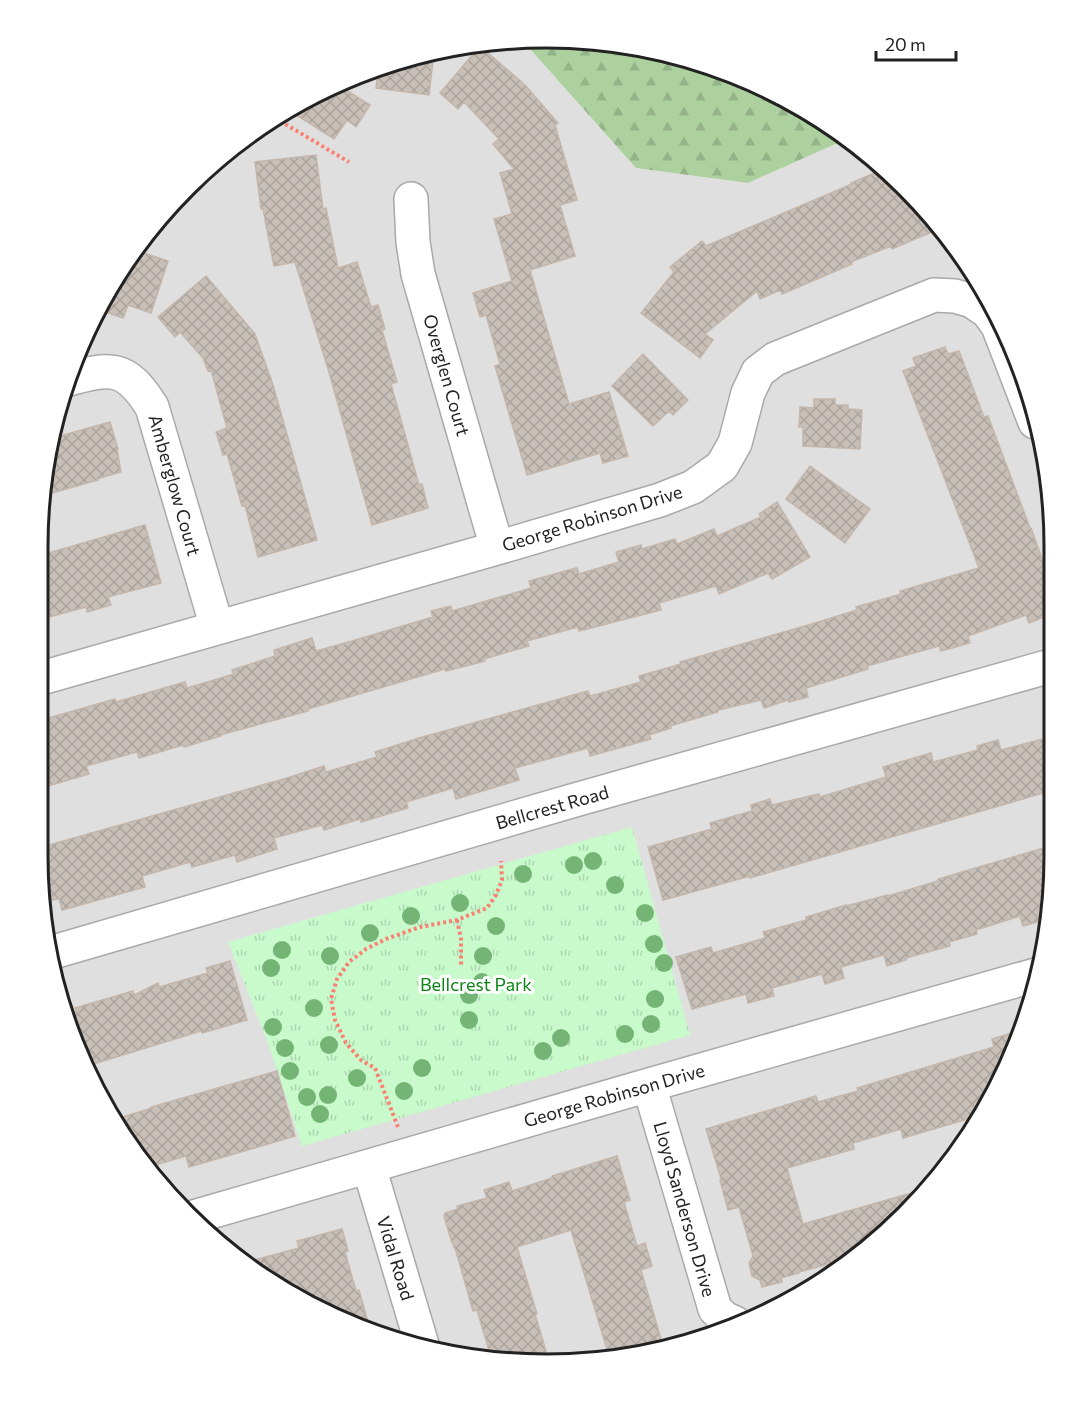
<svg xmlns="http://www.w3.org/2000/svg" width="1092" height="1402" viewBox="0 0 1092 1402" font-family="Commissioner,sans-serif">
<style>
.residential{fill:#e0dfdf}
.forest{fill:url(#forest-firs)}
.park{fill:url(#park-tufts)}
.building{fill:url(#building-cross-hatch);stroke:#c4b6ab;stroke-width:1.5}
.lines{fill:none;stroke-linecap:round;stroke-linejoin:round}
.minor-casing{stroke:#a9a9a9;stroke-width:36}
.path{stroke:#fa8072;stroke-width:4;stroke-dasharray:3 3;stroke-linecap:butt}
.minor{stroke:#fff;stroke-width:33}
.tree{fill:#74b475}
.labels{text-anchor:middle;dominant-baseline:central;stroke-width:6;stroke-linejoin:round;paint-order:stroke}
.street-label{font-size:18px;fill:#222;stroke:#fff}
.park-label{font-size:18px;fill:#0c8416;stroke:#fff}
.rim{fill:none;stroke:#222;stroke-width:3}
</style>
<defs>
<pattern id="forest-firs" width="22" height="20" patternUnits="userSpaceOnUse" patternTransform="scale(1.5)"><rect width="22" height="20" fill="#add19e"/><path d="M5 1l3.5 6h-7zM16 11l3.5 6h-7z" fill="#95b388"/></pattern>
<pattern id="park-tufts" width="24" height="20" patternUnits="userSpaceOnUse" patternTransform="scale(1.5)"><rect width="24" height="20" fill="#c8facc"/><path d="M3 7l-1-3M5 7V3M7 7l1-3M15 17l-1-3M17 17v-4M19 17l1-3" fill="none" stroke="#acd6af"/></pattern>
<pattern id="building-cross-hatch" width="8" height="8" patternUnits="userSpaceOnUse" patternTransform="scale(1.5)"><rect width="8" height="8" fill="#c7bfb8"/><path d="M0 0l8 8M0 8l8-8" fill="none" stroke="#aba49e"/></pattern>
</defs>
<rect width="100%" height="100%" fill="#f2efe9"/>
<!-- residential -->
<path class="residential" d="M522 40 636 168 748 183 849 138 855 142 928 210 986 291 1028 383 1053 512 1054 856 1045 955 1016 1050 969 1139 905 1216 801 1296 678 1347 546 1364 415 1347 292 1297 187 1216 106 1111 55 988 38 856 39 513 64 383 143 236 211 163 291 106 382 65 479 42Z"/>
<!-- forest -->
<path class="forest" d="M579 39 677 55 771 90 849 138 748 183 636 168 522 40Z"/>
<!-- park -->
<path class="park" d="M632 827 690 1035 302 1146 268 1043 228 942Z"/>
<!-- building -->
<path class="building" d="M480 46 525 85 558 123 555 125 577 200 560 205 575 256 530 270 569 404 609 392 628 456 603 463 600 453 527 475 495 366 500 364 486 315 480 317 473 293 512 281 494 219 512 214 500 173 514 169 493 144 499 139 464 102 458 109 440 93Z
M434 52 429 95 376 88 379 66Z
M338 85 370 105 356 127 347 120 334 139 287 109Z
M316 155 323 209 326 208 338 268 357 262 371 307 378 305 385 329 382 330 397 382 391 384 419 485 422 484 428 508 372 525 328 369 295 262 274 266 263 209H261L255 162Z
M879 171H885L928 210 941 228 892 249 891 246 851 262 852 264 782 294 780 290 760 299 757 291 705 334 713 340 700 358 641 313 674 272 670 267 702 241 706 246 852 184 851 183Z
M135 250 168 261 151 313 128 305 123 318 103 311Z
M206 276 255 334 273 385 317 540 258 557 245 505 242 506 227 454 223 455 216 432 227 428 211 370 208 371 203 358 180 332 175 337 158 317Z
M945 347 948 354 959 351 984 417 988 416 1030 528H1031L1054 592V604L1046 607 1049 615 1029 623 1026 615 968 636 970 643 941 651 939 646 867 666 868 669 806 688 808 697 789 702 788 700 764 708 761 700 718 710V712L670 726 671 728 649 735 651 739 590 756 588 748 515 768 519 780 456 799 453 788 406 802 408 808 361 822 360 819 324 830 322 825 274 838 277 849 237 862 235 855 192 867 190 862 142 876 145 887 62 910 59 898 44 903 38 848 287 778 324 766 326 772 377 757 375 752 419 738 588 691 590 696 641 682 639 676 681 664 680 662 815 623 857 610 856 607 901 594 900 591 979 568 903 371 916 366 913 358Z
M643 354 688 400 673 415 669 411 653 426 612 386Z
M814 399H835V405H848V409L862 410 860 449 803 446V427H799L800 407 814 408Z
M110 422 118 449H117L121 472 97 479 98 480 42 496 53 438Z
M810 466 870 509 845 543 786 499Z
M777 502 810 557 772 579 768 573 719 594 716 586 659 603 661 610 579 631 578 627 527 641 529 646 484 659 485 661 446 671 445 669 308 709V711L220 735 221 736 184 747 183 745 139 758 137 752 86 766 89 774 38 789V721L115 699 116 702 185 682 187 688 234 674 232 670 275 656 274 650 312 638 316 651 345 643 433 617 431 611 451 606 452 611 531 588 529 581 576 568H577L579 574 619 562 616 552 641 545 642 549 675 539 677 544 714 529 717 536 761 517 759 514Z
M145 525 161 583 108 597 111 605 87 612 86 607 38 620V556Z
M1054 736V790L750 878V876L663 900 648 847 712 829 710 823 752 811 751 805 770 799 772 805 819 794 820 797 886 777 883 767 931 753 933 762 978 750 977 746 998 740 1001 750Z
M1054 845 1049 910 1042 911 1045 920 1023 926 1020 916 976 930 977 934 949 942 950 946 906 958V960L887 966 884 955 841 967 844 978 825 984 822 974 772 988 774 996 748 1003 746 994 692 1009 676 957 711 947 713 953 765 938 763 932 806 920V917L846 905V906L888 895V896L938 881V879Z
M230 961 247 1020 202 1033 201 1031 87 1066 67 1016 76 1013 75 1008 133 991 134 995 158 983 159 987 208 973 206 968Z
M1012 1033 1014 1041 1019 1039 1016 1050 981 1115 903 1138 901 1129 853 1143 854 1149 787 1168 803 1224 929 1188 905 1216 851 1258 799 1272V1273L781 1278 782 1282 762 1287 760 1280 752 1276 749 1263 753 1256 739 1207 728 1210 720 1180 721 1179 706 1129 816 1096 818 1102 858 1091 857 1088 994 1047 992 1039Z
M277 1071 295 1136 251 1149 189 1167 186 1156 149 1167 113 1120 152 1108 151 1107Z
M617 1156 630 1200 624 1202 637 1246 645 1243 652 1266 641 1270 664 1349 609 1356 571 1230 517 1247 537 1314H535L548 1358 533 1363 491 1357 477 1310 473 1311 456 1251 451 1240 444 1216 445 1215V1213L458 1209 457 1206 487 1198 484 1190 509 1182 512 1191 552 1178V1176Z
M342 1229 348 1251 345 1252 356 1291 359 1290 370 1329 292 1297 247 1262 299 1248 297 1241Z"/>
<g class="lines">
<defs>
<path id="minor" d="M411 199 413 242 418 274 497 548
M66 380C111 367 126 365 152 407L217 627
M38 679 497 548 660 500 693 487 722 466 735 443 748 393 758 372 775 359 934 295 955 296 972 301 988 312 998 326 1035 422
M50 953 575 800 1054 665
M649 1085 715 1309 724 1318 735 1323
M369 1167 423 1348
M190 1218 649 1085 1039 974"/>
</defs>
<!-- minor casing -->
<use href="#minor" class="minor-casing"/>
<!-- path -->
<path class="path" d="M275 118 349 162
M457 920 461 939V965
M398 1127 375 1068 361 1060 346 1043 335 1020 331 999 337 979 349 962 366 949 386 939 420 927 457 920 487 908 496 895 502 880 501 861"/>
<!-- minor -->
<use href="#minor" class="minor"/>
</g>
<!-- trees -->
<g class="tree">
<circle cx="593" cy="861" r="9"/>
<circle cx="574" cy="865" r="9"/>
<circle cx="523" cy="874" r="9"/>
<circle cx="615" cy="885" r="9"/>
<circle cx="460" cy="903" r="9"/>
<circle cx="645" cy="913" r="9"/>
<circle cx="411" cy="916" r="9"/>
<circle cx="496" cy="926" r="9"/>
<circle cx="370" cy="933" r="9"/>
<circle cx="654" cy="944" r="9"/>
<circle cx="282" cy="950" r="9"/>
<circle cx="330" cy="956" r="9"/>
<circle cx="483" cy="956" r="9"/>
<circle cx="664" cy="963" r="9"/>
<circle cx="271" cy="968" r="9"/>
<circle cx="482" cy="982" r="9"/>
<circle cx="469" cy="995" r="9"/>
<circle cx="655" cy="999" r="9"/>
<circle cx="314" cy="1008" r="9"/>
<circle cx="469" cy="1020" r="9"/>
<circle cx="651" cy="1024" r="9"/>
<circle cx="273" cy="1027" r="9"/>
<circle cx="625" cy="1034" r="9"/>
<circle cx="561" cy="1038" r="9"/>
<circle cx="329" cy="1045" r="9"/>
<circle cx="285" cy="1048" r="9"/>
<circle cx="543" cy="1051" r="9"/>
<circle cx="422" cy="1068" r="9"/>
<circle cx="290" cy="1071" r="9"/>
<circle cx="357" cy="1078" r="9"/>
<circle cx="404" cy="1091" r="9"/>
<circle cx="328" cy="1095" r="9"/>
<circle cx="307" cy="1097" r="9"/>
<circle cx="320" cy="1114" r="9"/>
</g>
<g class="labels">
<!-- street labels -->
<g class="street-label">
<text transform="translate(447 375) rotate(74)">Overglen Court</text>
<text transform="translate(175 485) rotate(74)">Amberglow Court</text>
<text transform="translate(592 518) rotate(-17)">George Robinson Drive</text>
<text transform="translate(552 807) rotate(-16)">Bellcrest Road</text>
<text transform="translate(614 1095) rotate(-16)">George Robinson Drive</text>
<text transform="translate(685 1209) rotate(74)">Lloyd Sanderson Drive</text>
<text transform="translate(396 1258) rotate(73)">Vidal Road</text>
</g>
<!-- park labels -->
<g class="park-label">
<text x="476" y="984">Bellcrest Park</text>
</g>
</g>
<!-- crop -->
<path d="M0 0H1092V1402H0ZM546 48H546A498 498 0 0 1 1044 546V856A498 498 0 0 1 546 1354H546A498 498 0 0 1 48 856V546A498 498 0 0 1 546 48Z" fill="#fff" fill-rule="evenodd"/>
<path class="rim" d="M546 48H546A498 498 0 0 1 1044 546V856A498 498 0 0 1 546 1354H546A498 498 0 0 1 48 856V546A498 498 0 0 1 546 48Z"/>
<!-- scale -->
<path d="M876 51v9h80v-9" fill="none" stroke="#222222" stroke-width="3"/>
<text x="885" y="51" font-size="18" fill="#222222" stroke="#ffffff" stroke-width="4.5" paint-order="stroke">20 m</text>
</svg>
